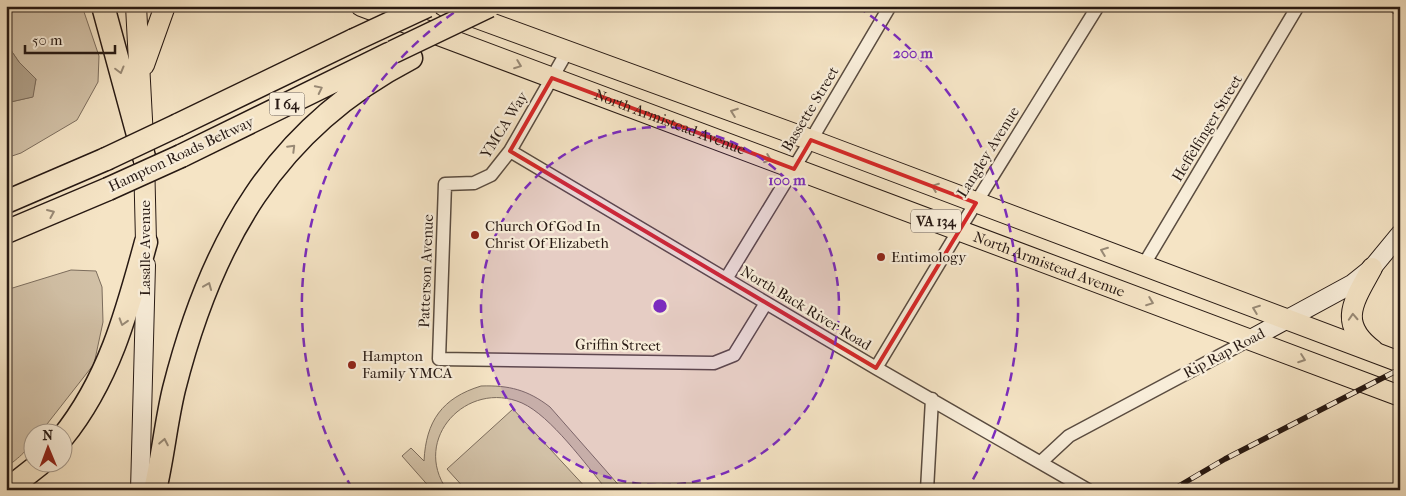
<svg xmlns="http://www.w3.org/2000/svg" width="1406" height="496" viewBox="0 0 1406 496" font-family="'IM FELL French Canon',serif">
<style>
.green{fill:#d2c1a7;stroke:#7c6d5d}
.water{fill:#af9f88;stroke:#796959}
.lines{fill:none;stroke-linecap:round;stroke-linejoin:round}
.minor-casing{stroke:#5a4c40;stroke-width:15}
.secondary-casing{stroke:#271913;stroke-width:20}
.primary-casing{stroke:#271913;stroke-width:22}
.motorway-casing{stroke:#271913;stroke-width:25}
.minor{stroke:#f8edd9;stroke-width:12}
.secondary{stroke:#f8edd9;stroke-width:18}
.primary{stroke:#f5e4c5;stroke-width:20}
.motorway{stroke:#f5e4c5;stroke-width:22}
.rail-casing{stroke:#271913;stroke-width:5.5}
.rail{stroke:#f8edd9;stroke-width:4;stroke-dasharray:11;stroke-linecap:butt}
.motorway-bridge-casing{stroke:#271913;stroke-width:25;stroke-linecap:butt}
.motorway-bridge{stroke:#f5e4c5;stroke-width:22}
.oneway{stroke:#988975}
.marked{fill:none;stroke:#d62828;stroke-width:4;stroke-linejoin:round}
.ring{fill:none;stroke:#7b2cbf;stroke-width:2.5;stroke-dasharray:9 6}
.poi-dot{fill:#8f2418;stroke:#f8edd9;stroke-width:2}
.labels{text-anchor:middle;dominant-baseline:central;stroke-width:4.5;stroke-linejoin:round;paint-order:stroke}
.shield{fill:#f8edd9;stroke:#66594e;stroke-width:1}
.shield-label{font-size:14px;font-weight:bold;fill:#271913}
.street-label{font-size:15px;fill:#271913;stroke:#f8edd9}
.poi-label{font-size:15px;fill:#271913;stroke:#f8edd9;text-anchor:start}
.centre{fill:#7b2cbf;stroke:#f8edd9;stroke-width:2.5}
.ring-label{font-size:15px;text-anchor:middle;font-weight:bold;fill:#7b2cbf;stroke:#f8edd9;stroke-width:4.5;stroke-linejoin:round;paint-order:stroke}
</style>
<rect width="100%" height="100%" fill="#f5e4c5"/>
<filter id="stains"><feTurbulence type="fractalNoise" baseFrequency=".004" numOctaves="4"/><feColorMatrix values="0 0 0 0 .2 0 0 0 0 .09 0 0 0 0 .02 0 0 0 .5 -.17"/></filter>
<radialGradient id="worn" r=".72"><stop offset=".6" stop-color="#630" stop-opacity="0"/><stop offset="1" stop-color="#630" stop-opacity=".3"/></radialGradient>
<!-- green -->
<path class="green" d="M6 6H82L99 56 98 82 77 120 21 153 6 158V103L32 97 36 79 19 62 6 43Z
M71 270 96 271 102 287 103 322 94 364 40 433 32 434C32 450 18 457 6 468V290Z
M481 386C509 385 528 390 550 407L623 490H607C586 465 551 416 522 403 467 379 411 439 447 490H432L402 456 411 448 424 461C426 421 442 398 481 386Z
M513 409 588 490H466L447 469Z"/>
<!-- water -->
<path class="water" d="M6 43 19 62 36 79 33 97 6 103Z"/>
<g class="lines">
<defs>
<path id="minor" d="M1395 6 1400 9
M568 50 510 151 491 175 474 183 445 184 439 359 714 363 734 355 766 303
M510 151 876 368 1088 490
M1143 266 1298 6
M726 279 811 140 890 6
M876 368 959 230 1098 6
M1041 462 1069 436 1249 340
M927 490 932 399"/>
<path id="secondary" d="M1249 340 1352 284 1372 268 1400 234
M140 490 146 265"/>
<g id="primary">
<path d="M136 6 144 157 146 242"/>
<path id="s1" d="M361 6 1400 396"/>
<path d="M444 6 811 140 1400 362"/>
<path d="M144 65 165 6"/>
<path d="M1372 268C1354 301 1337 323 1373 350"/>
</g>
<path id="motorway" d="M103 6 144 157
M178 125 354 40
M181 156 389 54
M6 202 106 159
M6 232 108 189
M62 438C109 380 127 312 146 242
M7 490 40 464
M155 490C163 456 166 422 174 389 211 243 274 129 411 58"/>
</defs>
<!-- minor casing -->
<use href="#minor" class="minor-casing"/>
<!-- secondary casing -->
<use href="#secondary" class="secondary-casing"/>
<!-- primary casing -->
<use href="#primary" class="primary-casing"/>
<!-- motorway casing -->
<use href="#motorway" class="motorway-casing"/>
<!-- minor -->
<use href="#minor" class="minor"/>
<!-- secondary -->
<use href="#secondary" class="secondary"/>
<!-- primary -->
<use href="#primary" class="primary"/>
<!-- motorway -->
<use href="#motorway" class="motorway"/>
<defs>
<path id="rail" d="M1172 490 1225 459 1400 369"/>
</defs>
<!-- rail casing -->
<use href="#rail" class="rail-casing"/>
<!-- rail -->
<use href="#rail" class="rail"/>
<defs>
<path id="motorway-bridge" d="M354 40 427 6
M393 52 489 6
M106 159 178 125
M108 189 181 156"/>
</defs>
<!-- motorway-bridge casing -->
<use href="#motorway-bridge" class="motorway-bridge-casing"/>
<!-- motorway-bridge -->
<use href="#motorway-bridge" class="motorway-bridge"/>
</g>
<!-- one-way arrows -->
<defs><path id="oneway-chevron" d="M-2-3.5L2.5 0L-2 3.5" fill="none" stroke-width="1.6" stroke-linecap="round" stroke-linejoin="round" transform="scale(1.25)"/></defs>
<g class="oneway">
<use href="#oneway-chevron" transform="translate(518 65) rotate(21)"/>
<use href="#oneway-chevron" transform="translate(120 70) rotate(75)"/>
<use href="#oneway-chevron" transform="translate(319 89) rotate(-26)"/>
<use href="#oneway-chevron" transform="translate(734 112) rotate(-160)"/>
<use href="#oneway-chevron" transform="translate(292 148) rotate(-45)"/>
<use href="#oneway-chevron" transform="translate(768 159) rotate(21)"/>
<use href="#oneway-chevron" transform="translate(935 187) rotate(-159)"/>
<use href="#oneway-chevron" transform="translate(51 213) rotate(-23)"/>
<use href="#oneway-chevron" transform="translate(1104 251) rotate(-159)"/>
<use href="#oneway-chevron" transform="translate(208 286) rotate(-68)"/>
<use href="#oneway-chevron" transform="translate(1150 302) rotate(21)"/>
<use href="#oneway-chevron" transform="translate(1256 309) rotate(-159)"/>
<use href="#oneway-chevron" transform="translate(1353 317) rotate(-93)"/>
<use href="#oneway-chevron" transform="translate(123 322) rotate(107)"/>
<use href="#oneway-chevron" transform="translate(1302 359) rotate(20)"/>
<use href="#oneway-chevron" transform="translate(164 442) rotate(-79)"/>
</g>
<!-- marked area -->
<path class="marked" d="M552 78 794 169 811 140 976 203 876 368 510 151Z"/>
<!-- distance rings -->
<circle cx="660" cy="306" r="179" fill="#7b2cbf" fill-opacity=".12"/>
<g class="ring">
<circle cx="660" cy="306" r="179"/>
<path d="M352 488A358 358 0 0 1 462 7M858 7A358 358 0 0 1 968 488"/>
</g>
<!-- markers -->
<g class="poi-dot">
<circle cx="475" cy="235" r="5"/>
<circle cx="881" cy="257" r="5"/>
<circle cx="352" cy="365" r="5"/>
</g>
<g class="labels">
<!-- shield labels -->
<g class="shield">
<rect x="269.5" y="92.5" width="35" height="23" rx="4"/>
<rect x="911" y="209.5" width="50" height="23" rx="4"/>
</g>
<g class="shield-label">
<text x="287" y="104">I 64</text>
<text x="936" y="221">VA 134</text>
</g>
<!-- street labels -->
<g class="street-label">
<text transform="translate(810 109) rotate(-59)">Bassette Street</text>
<text stroke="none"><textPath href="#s1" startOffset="330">North Armistead Avenue</textPath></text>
<text transform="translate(504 125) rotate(-58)">YMCA Way</text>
<text transform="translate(1207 128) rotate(-59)">Heffelfinger Street</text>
<text transform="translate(988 152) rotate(-58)">Langley Avenue</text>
<text transform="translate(181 154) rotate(-25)">Hampton Roads Beltway</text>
<text transform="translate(145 248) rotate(-90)">Lasalle Avenue</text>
<text stroke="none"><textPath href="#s1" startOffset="735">North Armistead Avenue</textPath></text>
<text transform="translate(426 271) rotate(-88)">Patterson Avenue</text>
<text transform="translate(806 308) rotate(31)">North Back River Road</text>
<text transform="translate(618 345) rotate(1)">Griffin Street</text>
<text transform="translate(1224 353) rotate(-28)">Rip Rap Road</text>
</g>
<!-- poi labels -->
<g class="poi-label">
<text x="485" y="226">Church Of God In<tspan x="485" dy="17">Christ Of Elizabeth</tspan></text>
<text x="891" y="257">Entimology</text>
<text x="362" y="356">Hampton<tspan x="362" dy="17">Family YMCA</tspan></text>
</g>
</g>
<circle cx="660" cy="306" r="8" class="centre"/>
<g class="ring-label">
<text x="913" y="58">200 m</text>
<text x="787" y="185">100 m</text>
</g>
<!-- margin -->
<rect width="1406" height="496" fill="none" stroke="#f5e4c5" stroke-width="25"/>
<rect x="8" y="8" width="1391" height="481" fill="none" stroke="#271913" stroke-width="2.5"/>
<rect x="12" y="12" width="1381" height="471" fill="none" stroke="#271913"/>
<!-- north arrow -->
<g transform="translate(48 448) rotate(359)"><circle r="24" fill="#f8edd9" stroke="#a4988a"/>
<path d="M0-4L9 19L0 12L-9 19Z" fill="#8f2418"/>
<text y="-8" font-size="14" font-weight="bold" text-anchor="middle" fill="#271913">N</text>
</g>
<!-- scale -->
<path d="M25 45v8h90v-8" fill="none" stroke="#271913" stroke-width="2.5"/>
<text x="32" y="45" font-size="15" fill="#271913" stroke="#f8edd9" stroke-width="4" paint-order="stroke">50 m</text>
<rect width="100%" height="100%" filter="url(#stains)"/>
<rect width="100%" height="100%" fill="url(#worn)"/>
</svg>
